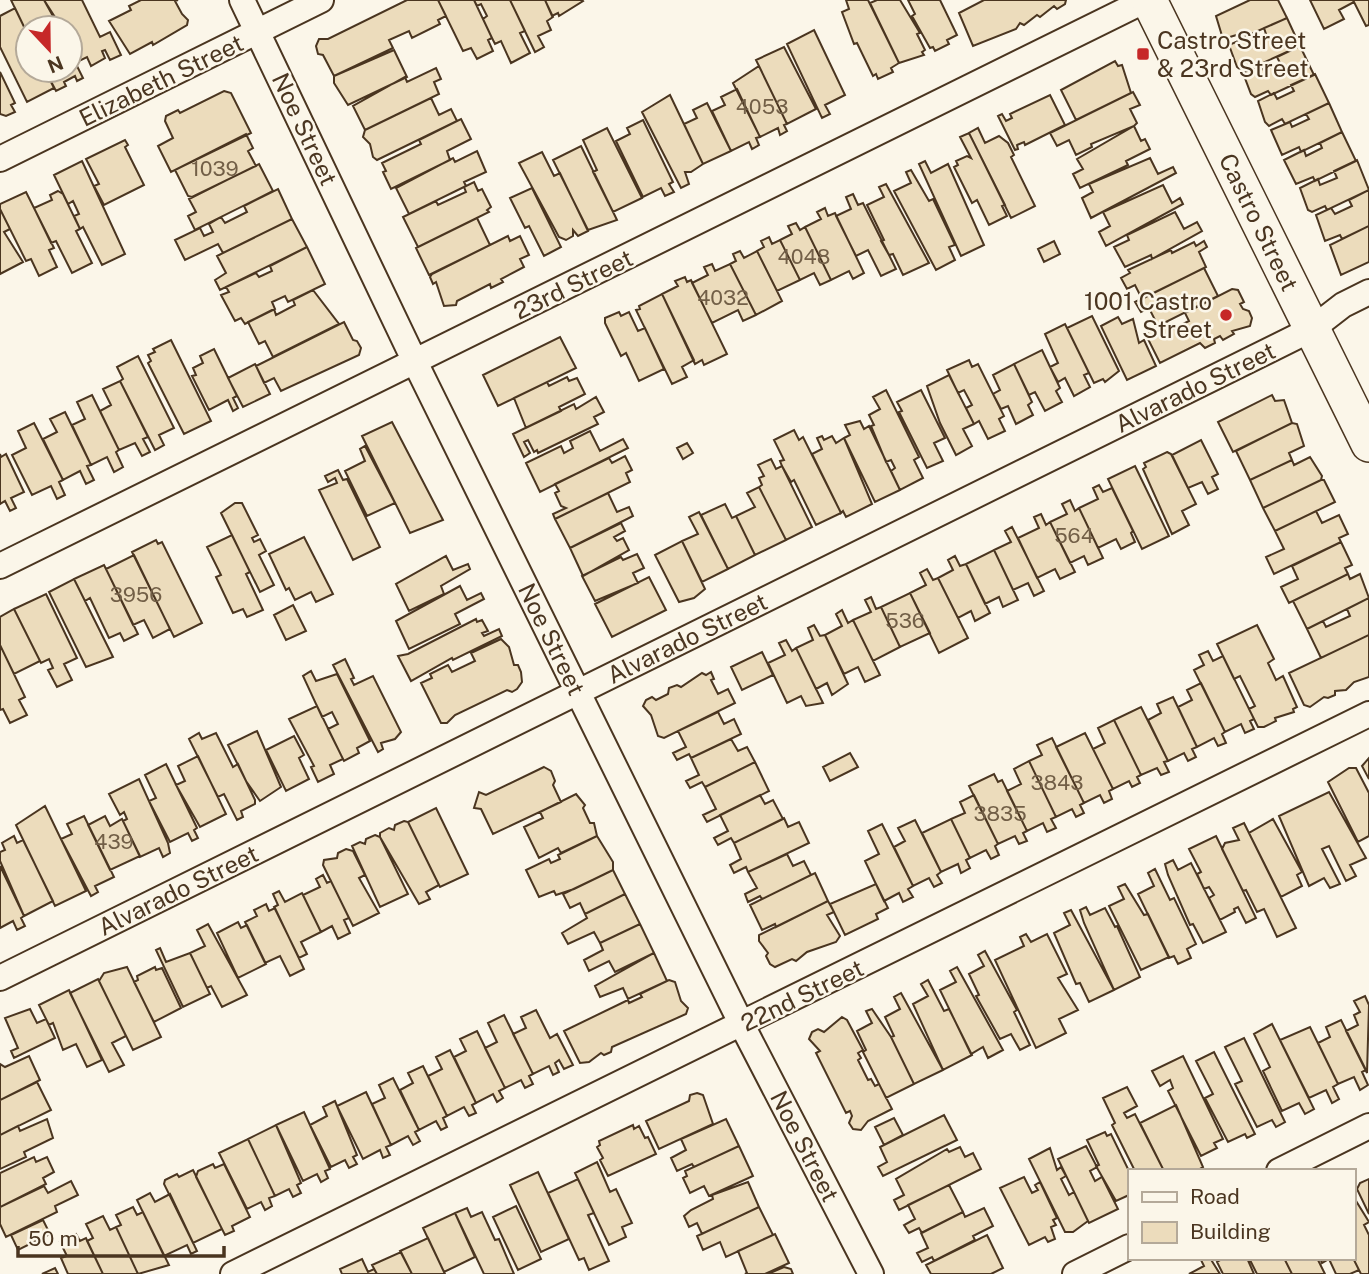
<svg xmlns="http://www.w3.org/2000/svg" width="1369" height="1274" viewBox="0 0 1369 1274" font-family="'Public Sans',sans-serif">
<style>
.building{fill:#ecdcbc;stroke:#4a3520;stroke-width:2}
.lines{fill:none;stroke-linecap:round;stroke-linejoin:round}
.street-casing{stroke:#4a3520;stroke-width:28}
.secondary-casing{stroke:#4a3520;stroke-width:38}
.street{stroke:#fbf6e9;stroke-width:24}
.secondary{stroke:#fbf6e9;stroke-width:35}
.poi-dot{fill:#c62828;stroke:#fbf6e9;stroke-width:2.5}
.labels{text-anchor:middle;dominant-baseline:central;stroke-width:5;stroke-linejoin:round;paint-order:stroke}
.number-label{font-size:21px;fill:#725f47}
.poi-label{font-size:24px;fill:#4a3520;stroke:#fbf6e9;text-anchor:start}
.street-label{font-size:24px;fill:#4a3520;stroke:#fbf6e9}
</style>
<rect width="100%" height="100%" fill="#fbf6e9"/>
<!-- building -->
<path class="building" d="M11 0H44L54 18 46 23 49 28H35L33 25 25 29Z
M44 0H82L100 37 110 32 121 55 110 60 105 50 102 51 105 58 91 66 87 57 75 63 70 52V28H62Z
M141 0H178L175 1 182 14 188 20 187 25 153 45 152 42 130 54 109 21 131 10 129 6Z
M407 0H438L446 16 438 20 440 24 412 38 409 31 389 40 393 48 334 76 323 55 318 54 316 46 319 39H328Z
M438 0H474L492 38 488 40 493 51 477 59 471 48 463 51Z
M474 0H510L525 31 520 33 530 53 511 63 501 41 495 44 492 38 483 19 487 16 481 4 477 6Z
M510 0H545L553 17 547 21 551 30 538 36 544 47 535 52Z
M545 0H582L583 1 559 16 558 13 552 16Z
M868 0 899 63 891 68 893 72 878 79 876 74 873 76 857 43 854 44 842 12 849 9 846 0Z
M877 0H900L920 33 917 34 925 50 922 52 924 55 899 63 870 3Z
M908 0H940L957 35 947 40 949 44 935 51 933 47 930 48 912 16 915 14Z
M984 0H1066L1065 4 1057 9 1054 6 1040 17 1037 15 1024 25 1020 23 1016 29 973 46 959 13Z
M1250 0H1278L1287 18 1242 38 1240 34 1223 39 1216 16Z
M1310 0H1353L1354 2 1339 10 1344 19 1324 29Z
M1353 0H1369V25L1366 26Z
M15 8 28 35V70H45L54 88 27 102 0 47V16Z
M1287 18 1300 46 1256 66 1255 64 1241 70 1237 67 1229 45 1247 37 1249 42 1266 34 1264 28Z
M814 30 845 95 825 105 830 114 822 118 787 44Z
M1300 46 1314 75 1271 95 1268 91 1255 97 1251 94 1243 73 1261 64 1264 71 1280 63 1277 57Z
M784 47 816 109 787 124 756 60Z
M394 50 407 77 348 105 334 83V76Z
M70 52 83 78 77 81 75 76 64 82 66 86 56 91 45 70H70Z
M1115 61 1118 66 1122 65 1131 93 1076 120 1061 90Z
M759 66 787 124 784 125 787 131 780 135 778 128 760 137 733 83Z
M436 68 441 79 434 82 439 94 365 130 353 106 405 77 407 82Z
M0 72 15 103 11 105 15 112 6 116 0 114Z
M1315 74 1329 103 1285 124 1282 119 1269 126 1265 122 1258 101 1274 93 1277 99 1294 91 1291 85Z
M737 89 760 137 756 138 759 145 752 149 749 142 731 151 712 111 725 105 721 97Z
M224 91 231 93 251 133 171 172 158 146 173 138 165 121 166 116 178 110 180 113Z
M1133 92 1140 105 1130 109 1137 123 1134 126 1091 144 1092 147 1076 155 1069 140 1057 146 1050 133Z
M670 95 703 164 691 172H685L689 184 681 188 642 112Z
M1050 95 1065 125 1025 145 1024 142 1017 145 1018 149 1015 150 998 116 1002 114 1006 121 1012 118 1010 114Z
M431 98 439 115 451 109 457 121 377 160 373 157 370 144 363 137 365 130Z
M707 103 731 151 703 164 684 124 697 118 693 110Z
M1329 103 1342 132 1301 152 1299 147 1282 155 1271 130 1290 122 1292 127 1309 119 1306 114Z
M461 119 471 139 447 151 450 160 391 189 383 172 386 171 382 163 421 144 419 140Z
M643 120 673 182 669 184 674 192 665 196 661 188 643 197 616 141 630 134 627 128Z
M1134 126 1141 141 1145 139 1150 149 1126 161 1128 165 1080 188 1073 174 1083 169 1077 159Z
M607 128 642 198 613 212 593 172 597 170 583 140Z
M978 128 985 143 999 136 1008 143 1014 155 1011 157 1035 206 1011 218 969 133Z
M1342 132 1356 161 1315 181 1313 177 1296 184 1284 160 1304 150 1306 156 1322 148 1320 143Z
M969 133 1005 205 1002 206 1007 216 989 225 977 200 972 203 954 167 958 165 956 161 967 156 971 158 960 137Z
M246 134 253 148 248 151 256 166 192 197 188 196 175 170Z
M125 140 128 145 125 147 144 185 104 205 94 186 99 184 86 159Z
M581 146 617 220 588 230 553 160Z
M477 151 486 172 464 182 466 186 409 214 396 188 453 158 455 162Z
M542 152 554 176 560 173 588 231 578 236 573 230V236L566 240 559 237 519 163Z
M1150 158 1158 174 1173 167 1176 173 1091 218 1082 198 1093 192 1089 184Z
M1357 160 1369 190 1327 210 1325 206 1312 212 1308 210 1300 188 1318 179 1320 185 1337 178 1334 171Z
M82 161 125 254 102 265 83 227 80 229 74 216 79 214 73 201 68 204 54 175Z
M925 161 931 173 948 164 984 245 961 256 919 164Z
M259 164 273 191 195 230 188 216 196 212 189 199Z
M911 170 929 201 933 199 955 245 949 247 955 260 936 270 894 191 911 183 906 172Z
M474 182 478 191 482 189 491 207 487 210 489 212 418 247 403 217 436 201 438 205 466 192 464 187Z
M886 184 929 263 903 275 893 254 889 255 881 241 884 240 867 205 884 197 879 187Z
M1163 185 1172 203 1180 198 1183 204 1106 246 1099 232 1110 226 1103 212Z
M532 188 561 247 544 256 529 226 525 228 510 198Z
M278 189 292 219 223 253 218 244 185 260 175 240 200 228 204 236 213 232 209 224 221 217 225 223 247 212 244 206Z
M1369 190V226L1342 239 1340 235 1325 241 1316 215 1331 208 1335 214 1352 206 1349 200Z
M58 191 63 194 80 229 76 231 92 263 72 273 56 241 51 243 34 208 52 200 50 195Z
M26 192 54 248 49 250 57 267 39 276 31 259 26 261 0 209V204Z
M853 194 858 205 863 203 896 269 881 276 868 250 856 256 836 216 851 209 846 197Z
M825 208 828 216 835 213 864 273 853 279 849 271 831 280 805 227 821 219 817 212Z
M0 209 10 229 4 232 23 262 0 274Z
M1175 212 1184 229 1197 222 1202 231 1152 259 1151 255 1125 267 1114 247 1129 240 1127 235Z
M477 218 490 245 429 275 416 248Z
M292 219 307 247 220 290 215 280 226 273 217 256Z
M796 223 800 230 805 227 831 280 820 285 814 273 800 280 780 240 792 234 788 226Z
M1369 226V262L1341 275 1330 245Z
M508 236 510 241 520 236 529 255 520 259 524 267 501 279 503 282 491 288 490 284 457 301 456 305 444 306 436 282 433 284 430 277 432 274Z
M769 237 772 244 780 240 800 280 777 291 757 251 764 247 761 241Z
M1054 241 1060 254 1044 262 1038 249Z
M1204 241 1207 247 1199 252 1206 267 1142 299 1135 285 1127 289 1121 278 1130 273 1128 270 1171 250 1172 253 1194 242 1196 246Z
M307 247 325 284 288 302 285 296 272 302 275 309 245 324 241 318 235 321 221 295 229 292 226 287 256 273 259 277 272 271 270 266Z
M740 251 744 258 757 251 782 301 756 315 730 264 736 261 733 254Z
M712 264 715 271 730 264 756 315 743 321 738 310 712 323 692 283 708 275 704 267Z
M1204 268 1218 296 1158 326 1149 308 1141 312 1135 302Z
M685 277 687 282 691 280 727 354 704 365 702 360 695 364 662 294 678 286 675 281Z
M1232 289 1238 290 1244 302 1240 304 1243 309 1249 311 1252 318 1250 326 1232 331 1234 334 1223 340 1220 336 1214 339 1215 343 1205 348 1200 343 1160 363 1145 333 1167 322 1171 330 1189 321 1185 313Z
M313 290 339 324 273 357 265 341 259 344 248 322 274 309 276 315 295 305 293 300Z
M662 294 694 360 682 367 687 377 672 384 636 310 640 309 639 306Z
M619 312 621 316 629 312 638 331 645 328 664 369 639 381 626 353 621 356 605 323V318Z
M1092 316 1119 371 1105 382 1103 379 1094 383 1067 328Z
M1118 317 1122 324 1133 319 1139 343 1144 340 1156 366 1127 380 1101 326Z
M344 322 353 340 357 341 361 348 359 355 281 391 274 378 264 383 256 366Z
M1065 324 1089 373 1084 375 1090 387 1074 396 1065 378 1058 382 1050 367 1058 363 1045 334Z
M560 337 576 368 498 406 483 375Z
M171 340 211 421 184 434 148 363 151 361 148 355 155 352 153 349Z
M214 349 237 396 233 398 238 408 233 411 228 400 209 410 192 376 196 375 193 368 203 363 200 356Z
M1042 350 1060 388 1056 391 1062 402 1045 411 1035 392 1029 395 1014 364Z
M138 356 174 428 159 435 164 445 155 450 120 381 123 379 117 367Z
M969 360 972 367 978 364 1004 416 999 419 1005 431 988 439 979 421 974 424 966 408 972 405 964 390 958 393 947 370Z
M255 364 270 394 243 407 228 378Z
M1014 364 1032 402 1028 405 1033 415 1016 424 1008 406 1001 409 993 394 1000 390 993 375Z
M949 375 974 424 963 429 972 446 956 455 940 423 927 386Z
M567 377 569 381 577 378 585 394 559 407 561 411 526 428 514 398 547 382 549 386Z
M120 381 148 437 143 439 150 452 142 456 135 443 119 450 100 411 111 405 103 389Z
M886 390 919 457 914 460 923 478 900 490 891 471 895 468 891 460 886 462 871 426 874 425 869 415 880 409 873 397Z
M921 390 945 438 934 443 943 461 927 468 899 412 902 411 897 402Z
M92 395 119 450 116 452 123 467 114 472 107 457 91 465 72 425 85 419 77 402Z
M1272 395 1275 401 1284 400 1292 423 1233 452 1218 422Z
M596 397 604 412 594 417 598 424 538 453 537 450 534 452 528 440 524 442 530 453 524 457 513 434 574 404 576 409Z
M65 412 91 465 87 466 94 480 86 484 80 471 63 480 43 439 57 432 50 419Z
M860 421 864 429 869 426 900 490 875 502 844 438 850 435 845 425Z
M392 422 443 520 410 533 362 436Z
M34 423 63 480 59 482 65 495 57 499 51 486 32 495 12 455 26 448 18 431Z
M1292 423 1297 424 1304 446 1289 453 1292 460 1250 480 1236 451Z
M794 430 799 440 803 437 841 513 816 525 794 480 791 482 782 466 780 461 784 460 774 440Z
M590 431 600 451 623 439 628 448 540 492 526 463 561 446 564 453 573 448 570 441Z
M822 436 824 440 832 436 836 443 844 438 872 504 846 517 843 511 841 513 812 454 822 449 817 438Z
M1201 440 1218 474 1212 477 1218 489 1208 494 1202 482 1188 488 1172 455Z
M687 443 693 453 683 459 677 448Z
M365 446 395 503 367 516 345 471 365 461 360 449Z
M1167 452 1171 454 1196 504 1182 511 1189 525 1172 534 1143 469 1146 467 1144 463Z
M0 454 1 457 6 454 24 492 11 498 16 508 10 511 5 501 0 504Z
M625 456 632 470 626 473 630 482 555 519 553 514 566 508 561 506 555 493 559 491 555 484 609 458 612 463Z
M1310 457 1322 476 1321 480 1263 508 1250 480 1292 460 1294 465Z
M771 459 776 469 782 466 812 527 786 540 759 487 762 485 759 478 764 476 758 465Z
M1135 466 1169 536 1142 549 1108 479Z
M338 470 343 480 347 479 380 547 353 560 319 490 337 483 335 478 328 482 325 476Z
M1321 480H1324L1335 502 1275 531 1263 508Z
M1099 485 1103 492 1112 488 1133 531 1131 533 1135 542 1121 549 1116 539 1098 548 1079 508 1098 499 1093 488Z
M759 487 786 540 755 555 736 516 755 507 747 493Z
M608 493 617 512 629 507 633 516 570 548 555 519Z
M1070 500 1075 511 1079 508 1103 558 1088 565 1084 556 1070 563 1050 522 1067 514 1062 504Z
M235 503H242L258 535 252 538 254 542 260 539 266 551 259 555 274 585 260 592 221 513Z
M725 504 732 518 736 516 755 555 728 569 701 515Z
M1316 511 1322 523 1339 515 1348 534 1339 538 1341 542 1274 574 1266 557 1284 549 1275 531Z
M699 512 728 569 702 582 682 541 698 534 689 517Z
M1041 514 1046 525 1050 522 1075 572 1060 579 1055 569 1037 578 1018 538 1039 528 1034 517Z
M621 523 625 531 614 537 617 541 623 538 629 550 583 576 570 548Z
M1012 527 1044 591 1034 596 1028 583 1013 590 994 550 1011 542 1005 531Z
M232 535 250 572 246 574 263 610 247 617 243 609 233 613 216 577 221 575 207 547Z
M304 537 333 594 316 602 311 592 295 600 289 588 286 590 269 554Z
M156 540 158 544 162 542 202 623 174 637 132 552Z
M682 541 705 589 694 598 679 602 655 555Z
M1341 542 1352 565 1345 568 1348 574 1289 603 1281 587 1298 579 1292 566Z
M994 550 1018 600 1003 607 999 597 985 604 966 564Z
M637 554 644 568 633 573 638 583 595 601 582 576 621 557 623 560Z
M134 555 170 629 153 638 144 620 133 625 106 569Z
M446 556 453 570 468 564 470 569 441 586 444 594 409 611 396 584Z
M955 556 960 566 966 564 990 613 975 621 971 611 958 618 938 578 953 570 948 560Z
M104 565 138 634 124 641 120 633 109 638 90 598 85 601 74 579Z
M927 569 933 580 938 578 968 638 939 653 910 593 926 585 920 573Z
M1348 574 1350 579 1360 574 1369 598 1307 629 1293 601Z
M649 577 666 610 612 637 595 604Z
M74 579 113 657 86 667 49 592Z
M460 586 467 600 481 593 484 599 455 614 460 624 409 649 396 621Z
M910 593 930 633 900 647 881 607Z
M46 594 77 658 64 664 72 680 57 687 48 670 53 668 49 659 41 663 14 609Z
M871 597 876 609 881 607 900 647 873 661 853 620 871 612 865 600Z
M1369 598V635L1321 658 1307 629 1323 621 1326 627 1350 616 1347 609Z
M293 605 306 631 286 640 274 615Z
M14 609 40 661 14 674 0 645V617Z
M842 610 848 623 853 620 880 675 865 682 858 667 844 674 825 635 842 626 836 614Z
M476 619 477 622 482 620 488 631 482 633 484 636 499 629 502 636 453 660 452 658 411 681 398 656 408 654Z
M814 625 820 636 825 635 848 684 832 695 827 683 816 689 796 648 813 640 808 628Z
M1257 625 1274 659 1268 663 1276 680 1283 676 1297 707 1293 709 1294 712 1275 718 1276 721 1264 727H1258L1249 709 1255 706 1240 676 1234 679 1217 644Z
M1369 635V677L1354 682 1346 690 1335 691V695L1328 698 1324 697 1310 707 1304 705 1289 673Z
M501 639 509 647 514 665H518L521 672 522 682 517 689 512 692 507 690 455 715 447 723H441L421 683 432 678 430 674 448 665 452 672 475 661 471 653Z
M786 640 792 651 796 648 823 703 806 706 801 696 787 703 768 663 785 655 779 643Z
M0 645 25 697 19 700 27 715 10 723 3 709 0 710Z
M1208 651 1213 661 1223 656 1254 719 1250 721 1254 729 1245 733 1241 724 1225 732 1194 670 1204 665 1199 655Z
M762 652 773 675 742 690 731 667Z
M345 659 354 678 351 679 354 685 373 676 401 732 395 739 381 743 383 749 378 752 333 665Z
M311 671 316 681 337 674 370 741 357 748 359 753 344 761 328 729 338 724 332 712 322 717 303 676Z
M711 672 714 679 711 680 718 694 728 689 735 703 664 738 658 736 651 715 643 706 646 700 652 697 656 700 668 694 669 688 677 685 681 687 702 673 706 675Z
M1201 683 1225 732 1222 734 1226 743 1218 746 1214 738 1197 747 1178 707 1192 700 1187 690Z
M1173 697 1197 747 1192 749 1196 757 1188 761 1184 753 1168 761 1148 720 1161 713 1157 704Z
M317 706 343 759 330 765 334 774 318 782 311 767 314 766 289 719Z
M1141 707 1168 761 1164 762 1169 772 1161 775 1157 768 1141 775 1114 720Z
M718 712 724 724 734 719 741 734 691 758 689 754 677 760 673 753 686 747 678 731Z
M1114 720 1141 775 1137 777 1140 783 1132 787 1129 781 1113 789 1093 749 1105 743 1098 728Z
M257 731 281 787 260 801 246 781 228 745Z
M199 733 202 739 216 733 233 767 238 764 255 800V804L241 811 243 817 237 820 224 794 218 797 189 739Z
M1085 733 1113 789 1109 791 1112 799 1104 803 1100 795 1084 803 1056 747Z
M294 736 304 755 299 758 309 779 286 791 266 750Z
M1052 738 1084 803 1080 805 1084 813 1076 817 1072 809 1056 817 1029 761 1042 755 1037 745Z
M731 739 738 751 747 747 755 762 705 787 702 782 690 788 686 781 699 775 691 758Z
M850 753 858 767 830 781 823 767Z
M198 756 226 814 200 827 176 785 185 781 178 766Z
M1369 758V779L1362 766Z
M1029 761 1056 817 1051 819 1056 828 1047 832 1043 823 1027 831 1007 791 1021 784 1014 769Z
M755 762 769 791 707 822 703 815 716 809 705 787Z
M166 764 197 828 194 830 198 838 192 841 188 833 170 842 149 801 156 798 145 775Z
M544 767 551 771 555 781 553 785 561 802 493 834 481 809 474 808 479 792 486 795Z
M1349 768H1356L1369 793V836L1358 842 1328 782Z
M994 774 998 782 1002 780 1027 831 1023 833 1027 841 1019 844 1015 836 998 844 969 786Z
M139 779 168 843 170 853 163 857 159 848 140 857 123 821 127 819 124 812 120 815 109 794Z
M1329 792 1366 858 1350 865 1356 876 1346 881 1329 846 1322 849 1340 884 1330 888 1324 878 1309 886 1279 816Z
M576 794 585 805 583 808 590 823H594L597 836 561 853 558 848 539 858 524 827 543 818 540 812Z
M760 795 765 804 773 800 783 819 734 843 731 838 718 845 714 838 728 831 720 815Z
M974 795 998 844 995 846 999 855 991 859 986 850 970 858 951 819 965 813 960 802Z
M45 806 86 891 55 906 16 825Z
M436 808 468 874 440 887 408 822Z
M84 816 114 877 95 886 98 892 91 896 61 839 72 834 67 824Z
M105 816 110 826 122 819 140 856 110 870 88 825Z
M784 818 788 827 799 822 809 843 748 872 746 867 734 873 730 865 741 859 734 843Z
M951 819 970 858 966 860 970 868 961 873 958 864 941 872 922 833Z
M1273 819 1302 872 1297 875 1302 886 1281 897 1249 833Z
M915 820 941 872 937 875 942 883 934 887 929 878 913 886 894 847 905 841 898 828Z
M404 821 408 822 439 885 426 892 430 899 419 904 380 837V833L389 828 394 830 395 825Z
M1244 823 1296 928 1277 937 1264 909 1257 912 1246 890 1243 891 1222 849 1225 843 1239 840 1233 828Z
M882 824 913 886 908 889 913 897 903 902 899 893 884 901 865 861 879 854 868 831Z
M375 835 380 837 408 894 380 907 352 846 360 842 365 844 366 839Z
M14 836 17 843 23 840 53 901 24 916 0 861V852L5 850 2 843Z
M597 836 613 862V870L574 889 556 895 554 891 539 897 526 870 549 859 551 863 560 859 558 855Z
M1216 836 1256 918 1246 923 1238 907 1234 909 1235 912 1220 920 1209 898 1214 895 1209 887 1204 889 1197 874 1201 872 1189 849Z
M346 849 353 851 365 875 359 878 379 913 353 926 323 865 324 860 337 858 338 853Z
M787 854 793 866 804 861 811 875 762 899 760 896 748 902 745 894 757 888 748 872Z
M1173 860 1178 870 1191 863 1226 932 1203 943 1193 924 1190 925 1168 875 1165 864Z
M0 866 24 916 21 918 25 926 17 930 13 921 0 928Z
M1155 869 1170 900 1174 898 1196 944 1187 949 1191 958 1178 964 1174 956 1169 958 1138 894 1154 886 1148 873Z
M613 870 625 894 585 914 580 903 570 908 563 894Z
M815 873 828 901 776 927 775 924 762 930 750 905Z
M323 875 327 883 331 881 349 918 344 920 350 933 338 939 332 926 321 932 303 895 320 887 316 879Z
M876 884 888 908 876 914 878 919 845 935 830 904Z
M1125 884 1144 915 1148 914 1169 957 1141 970 1109 906 1124 899 1118 887Z
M279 891 285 902 302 893 321 932 301 942 307 954 299 958 274 907 278 905 273 894Z
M625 894 640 924 600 943 594 932 568 944 562 933 587 918 585 914Z
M828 901 834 912 827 915 840 936 836 942 807 952 796 961 792 959 775 967 770 964 766 956 768 953 759 941V935Z
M266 904 269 911 275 908 304 969 290 976 280 956 265 963 245 922 257 916 254 910Z
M1086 907 1090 915 1105 908 1115 927 1117 926 1140 977 1114 990 1084 923 1080 910Z
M1071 910 1114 990 1089 1002 1080 983 1076 984 1054 933 1070 925 1064 913Z
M238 922 241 928 247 925 266 964 238 978 217 933Z
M208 924 247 995 222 1007 211 986 207 988 190 953 205 946 197 930Z
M640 924 654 953 615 972 609 961 589 971 584 960 603 950 600 943Z
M1026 934 1031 942 1047 934 1067 974 1058 978 1078 1010 1059 1019 1066 1033 1036 1048 995 960 1024 946 1020 937Z
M160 948 166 962 190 953 210 994 183 1007 156 950Z
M985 951 1017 1010 1014 1012 1030 1045 1020 1050 1011 1034 1000 1039 976 996 979 995 969 974 984 966 978 955Z
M654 953 667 981 628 999 623 988 600 997 595 986Z
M127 967 161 1037 133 1050 99 981 104 973Z
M155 967 156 970 162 968 181 1008 154 1022 134 982 138 980 137 976Z
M957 967 1003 1050 988 1058 983 1047 971 1054 940 990 956 982 950 971Z
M98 979 126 1036 112 1043 124 1065 109 1072 70 993Z
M669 980 675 982 681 1001 688 1008 686 1014 612 1047 611 1052 604 1055 601 1053 589 1062 580 1063 564 1031 628 1000 629 1003 642 997 640 994Z
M928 980 944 1011 949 1009 972 1055 943 1070 913 1004 928 996 921 984Z
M69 990 102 1060 87 1067 76 1044 63 1050 53 1023 49 1025 39 1005Z
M901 993 943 1070 914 1084 891 1037 894 1036 885 1017 900 1009 894 997Z
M1365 996 1369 1005 1367 1073 1346 1031 1358 1025 1354 1015 1360 1012 1354 1001Z
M30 1009 37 1023 46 1019 55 1038 14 1058 11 1051 18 1048 5 1018Z
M872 1009 891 1037 914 1084 886 1098 863 1052 866 1050 857 1031 872 1023 866 1011Z
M536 1010 550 1038 557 1034 573 1065 564 1069 559 1060 555 1063 559 1072 553 1075 549 1066 533 1074 513 1034 526 1028 521 1017Z
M504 1015 533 1074 529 1076 533 1084 525 1088 521 1080 505 1088 485 1048 497 1042 488 1023Z
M842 1017 847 1020 863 1050 858 1053 861 1058 858 1060 868 1080 871 1079 875 1086 879 1084 892 1109 868 1121 861 1130 853 1129 849 1123 852 1116 850 1111 846 1113 816 1053 820 1051 809 1039 812 1032 818 1029 824 1032Z
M1341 1020 1366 1070 1362 1072 1368 1085 1360 1090 1354 1077 1338 1084 1318 1043 1330 1037 1326 1027Z
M1272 1024 1314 1109 1305 1114 1299 1103 1282 1111 1263 1071 1270 1067 1254 1034Z
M1310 1027 1338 1084 1333 1087 1339 1099 1332 1103 1326 1090 1309 1098 1280 1040Z
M477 1031 505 1088 499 1091 503 1098 497 1102 493 1094 476 1103 454 1057 466 1051 460 1039Z
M1244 1038 1285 1122 1276 1127 1272 1120 1257 1127 1235 1084 1242 1081 1225 1047Z
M450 1050 476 1103 472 1105 476 1113 469 1116 464 1107 447 1116 428 1076 442 1069 436 1057Z
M1214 1052 1255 1134 1247 1138 1245 1134 1228 1142 1205 1098 1213 1094 1196 1061Z
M29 1056 40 1080 0 1100V1064L5 1067Z
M1183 1056 1223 1139 1214 1143 1217 1148 1201 1156 1168 1091 1173 1088 1170 1080 1160 1086 1152 1071Z
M423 1066 447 1116 443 1118 447 1127 441 1130 436 1121 419 1130 400 1090 413 1083 408 1073Z
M393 1078 419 1130 415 1132 420 1141 413 1145 408 1136 391 1145 372 1104 385 1098 379 1085Z
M37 1082 51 1110 0 1135V1100Z
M1127 1087 1137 1106 1124 1113 1127 1118 1135 1114 1164 1171H1135L1112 1125 1115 1123 1103 1098Z
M366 1092 391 1145 386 1147 390 1155 383 1158 380 1150 363 1159 337 1106Z
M697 1093 703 1095 713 1124 659 1149 646 1121 689 1101 690 1095Z
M335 1101 357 1155 353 1157 357 1164 349 1168 345 1160 331 1167 310 1125 327 1116 323 1107Z
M1176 1105 1203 1167 1196 1171H1164L1140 1123Z
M304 1112 330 1169 325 1171 328 1178 321 1182 317 1174 303 1181 276 1125Z
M944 1115 957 1140 883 1176 878 1167 887 1162 880 1147Z
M894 1118 903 1135 884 1145 875 1127Z
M47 1119 53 1138 24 1152 26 1157 0 1169V1135L18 1126 20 1131Z
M726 1119 739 1146 694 1167 692 1164 677 1171 671 1158 686 1150 681 1139Z
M276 1125 301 1183 297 1185 301 1193 293 1197 289 1189 275 1196 248 1139Z
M633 1125 634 1129 639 1126 645 1138 648 1137 656 1154 608 1176 600 1160 603 1158 597 1147 600 1145 599 1141Z
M1105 1132 1107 1136 1111 1134 1129 1171V1195L1116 1201 1096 1166 1099 1165 1087 1140Z
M248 1139 275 1196 269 1198 272 1206 265 1210 261 1202 247 1209 219 1153Z
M739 1146 753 1176 709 1196 704 1186 690 1193 683 1178 687 1176 685 1171Z
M1086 1146 1097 1167 1090 1171 1095 1181 1102 1177 1118 1209 1089 1223 1058 1159Z
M960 1147 965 1157 973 1153 981 1169 899 1210 894 1200 904 1195 896 1179 947 1149 949 1152Z
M1050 1148 1057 1170 1061 1167 1066 1176 1061 1179 1069 1195 1074 1192 1088 1221 1073 1232H1065L1029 1159Z
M34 1157 36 1162 47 1157 54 1172 43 1178 46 1184 0 1207V1173Z
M597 1162 610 1192 616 1189 632 1223 622 1227 626 1237 609 1245 575 1173Z
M213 1164 215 1168 224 1164 250 1217 232 1226 234 1231 225 1235 196 1177 198 1171Z
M193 1170 222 1229 193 1243 164 1184 165 1180 177 1174 179 1177Z
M538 1172 569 1239 541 1252 510 1185Z
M1024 1177 1032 1193 1038 1190 1035 1185 1040 1182 1057 1218 1053 1220 1056 1225 1051 1227 1055 1239 1048 1242 1045 1237 1029 1245 1000 1188Z
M578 1179 594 1213 588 1215 609 1261 589 1270 584 1258 579 1260 548 1193Z
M1369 1179V1214L1357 1189 1360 1183Z
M71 1181 78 1195 55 1206 57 1212 6 1237 0 1224V1207L44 1186 48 1193Z
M748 1182 759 1207 702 1234 697 1223 689 1227 684 1216 691 1210 713 1199 712 1195Z
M949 1185 963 1212 922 1233 919 1228 909 1233 904 1225 915 1219 908 1205Z
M150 1193 155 1202 170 1194 197 1251 191 1254 187 1245 164 1256 137 1200Z
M1353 1196 1369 1222 1364 1225 1369 1235V1274H1361L1353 1258Z
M516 1206 541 1259 518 1270 493 1217Z
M133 1207 137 1215 143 1212 169 1265 138 1274 116 1227 121 1225 116 1215Z
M759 1207 773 1235 726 1257 720 1242 703 1250 697 1236Z
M467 1208 471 1217 482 1212 495 1240 499 1239 514 1274H484L455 1213Z
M984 1208 993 1226 973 1236 975 1240 934 1261 932 1257 922 1262 917 1253 928 1248 921 1233 963 1212 965 1217Z
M455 1213 475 1257 444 1272 423 1228Z
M103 1216 110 1230 116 1227 138 1274H103L87 1241 93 1238 86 1224Z
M43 1220 50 1234 18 1250 11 1235Z
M76 1234 80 1241 86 1238 103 1274H68L61 1258 67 1256 60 1242Z
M775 1234 789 1263 765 1274H745L747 1273 738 1251Z
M987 1235 1003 1268 991 1274H931L926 1265Z
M428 1238 444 1272 445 1274H412L400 1251Z
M401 1252 412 1274H377L372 1265Z
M1210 1258 1220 1274H1189L1204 1266 1201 1260Z
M1224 1258H1247L1254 1274H1223L1217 1262Z
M1249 1258H1284L1292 1274H1257Z
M1284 1258H1317L1325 1274H1292Z
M1320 1258H1353L1359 1270 1350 1274H1336L1329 1259 1322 1263Z
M362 1259 368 1272 374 1269 377 1274H342L340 1269Z
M784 1267 791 1269 793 1274H768Z
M55 1268 58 1274H42Z"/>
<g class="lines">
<defs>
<path id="street" d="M242 0 415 362 742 1025 871 1274
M0 159 321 0
M0 566 1146 0
M0 978 1312 329 1343 305 1369 292
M1279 1171 1369 1126
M233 1274 1369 714
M1075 1274 1129 1247"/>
<path id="secondary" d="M1149 0 1369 444"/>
</defs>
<!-- street casing -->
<use href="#street" class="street-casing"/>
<!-- secondary casing -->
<use href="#secondary" class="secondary-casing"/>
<!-- street -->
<use href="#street" class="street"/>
<!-- secondary -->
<use href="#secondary" class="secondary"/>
</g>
<!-- markers -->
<g class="poi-dot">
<rect x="1136" y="47" width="14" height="14" rx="3.5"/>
<circle cx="1226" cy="315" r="7"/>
</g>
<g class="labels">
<!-- number labels -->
<g class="number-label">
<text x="762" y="106">4053</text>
<text x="215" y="168">1039</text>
<text x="804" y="256">4048</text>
<text x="723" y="297">4032</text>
<text x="1074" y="535">564</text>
<text x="136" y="594">3956</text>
<text x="905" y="620">536</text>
<text x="1057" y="782">3843</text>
<text x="1000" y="813">3835</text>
<text x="114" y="841">439</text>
</g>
<!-- poi labels -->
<g class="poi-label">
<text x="1157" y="40">Castro Street<tspan x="1157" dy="28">&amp; 23rd Street</tspan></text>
<text x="1212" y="301" text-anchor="end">1001 Castro<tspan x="1212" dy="28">Street</tspan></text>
</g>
<!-- street labels -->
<g class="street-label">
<text transform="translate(161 80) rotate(-26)">Elizabeth Street</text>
<text transform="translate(305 129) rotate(65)">Noe Street</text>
<text transform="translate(1259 222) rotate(64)">Castro Street</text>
<text transform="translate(573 284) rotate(-26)">23rd Street</text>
<text transform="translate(1195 387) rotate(-26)">Alvarado Street</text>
<text transform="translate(687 638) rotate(-26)">Alvarado Street</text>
<text transform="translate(552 639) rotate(64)">Noe Street</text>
<text transform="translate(178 890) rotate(-26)">Alvarado Street</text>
<text transform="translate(802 995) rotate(-26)">22nd Street</text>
<text transform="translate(805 1146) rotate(63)">Noe Street</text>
</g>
</g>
<!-- legend -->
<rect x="1128" y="1169" width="228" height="91" fill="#fbf6e9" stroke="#b4a999" stroke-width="2"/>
<rect x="1142" y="1192" width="35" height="10" fill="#fbf6e9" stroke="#b4a999" stroke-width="2"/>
<text x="1190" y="1204" font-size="21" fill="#4a3520">Road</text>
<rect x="1142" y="1222" width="35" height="21" fill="#ecdcbc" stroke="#b4a999" stroke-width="2"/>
<text x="1190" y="1239" font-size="21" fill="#4a3520">Building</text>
<!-- north arrow -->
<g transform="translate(49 49) rotate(158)"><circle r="33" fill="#fbf6e9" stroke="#b4a999" stroke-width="2"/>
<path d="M0-5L12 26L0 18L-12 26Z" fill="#c62828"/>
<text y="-10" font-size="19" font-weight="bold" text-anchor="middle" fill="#4a3520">N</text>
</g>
<!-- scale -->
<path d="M18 1246v10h206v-10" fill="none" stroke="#4a3520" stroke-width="3.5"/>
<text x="28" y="1246" font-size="21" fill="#4a3520" stroke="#fbf6e9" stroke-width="5" paint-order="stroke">50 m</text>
</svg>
